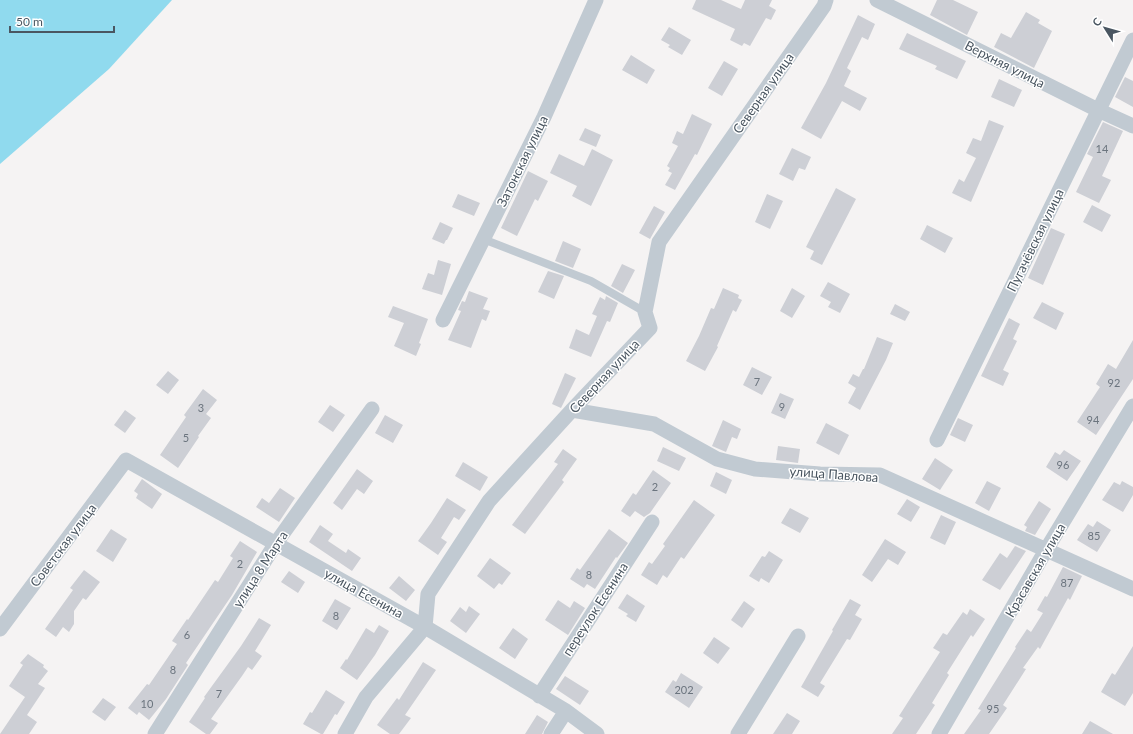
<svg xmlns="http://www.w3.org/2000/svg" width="1133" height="734" viewBox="0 0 1133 734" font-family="Lato,sans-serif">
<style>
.water{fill:#90daee}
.building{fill:#cdcfd5}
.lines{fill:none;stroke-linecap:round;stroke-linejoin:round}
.service{stroke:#c1cad2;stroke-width:8}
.minor{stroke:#c1cad2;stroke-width:15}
.labels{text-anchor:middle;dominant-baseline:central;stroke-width:3;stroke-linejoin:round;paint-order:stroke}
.number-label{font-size:11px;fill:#6b747e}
.street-label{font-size:13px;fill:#4a5661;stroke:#fff}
</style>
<rect width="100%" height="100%" fill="#f5f3f3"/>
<!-- water -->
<path class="water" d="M0 0H172L109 69 0 164Z"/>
<!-- building -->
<path class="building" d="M696 0H721L741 9 745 0H772L769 6 776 10 771 20 766 18 750 46 744 43 742 46 730 40 735 29 692 9Z
M937 0H953L978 12 967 35 930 15Z
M1026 12 1040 20 1038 23 1052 31 1034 68 994 47 1001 33 1011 38Z
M858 15 875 24 868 40 862 37 847 68 851 71 844 86 867 98 860 111 842 101 821 139 801 128 826 83Z
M669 27 691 40 682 55 668 47 670 45 661 40Z
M907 33 966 61 957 79 935 69 937 66 899 49Z
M631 55 655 70 647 84 622 70Z
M724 61 738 69 722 96 708 88Z
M1125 77 1133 81V107L1115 97Z
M999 79 1022 90 1014 107 991 97Z
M692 114 712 124 697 155 695 154 675 190 665 185 672 173 668 171 670 168 667 166 678 146 672 143 677 131 683 134Z
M989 120 1004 126 971 202 952 193 959 179 964 182 976 158 966 153 973 138 981 141Z
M1103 122 1123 131 1102 176 1111 180 1099 203 1076 192 1093 157 1087 154Z
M585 128 601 135 596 147 579 140Z
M792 148 811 157 805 170 799 168 793 181 779 174Z
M592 149 613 160 591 206 572 196 577 186 550 173 559 154 584 166Z
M528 171 548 181 538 201 535 199 517 236 501 228Z
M836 188 856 199 822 265 810 259 814 251 806 247Z
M458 194 480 203 474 216 452 207Z
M767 194 783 201 770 229 755 222Z
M1092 205 1111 215 1102 232 1083 222Z
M654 206 665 212 650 239 639 233Z
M440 222 453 228 447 240H446L444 244 432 239Z
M927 225 953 238 945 253 920 239Z
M1051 228 1065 234 1043 285 1028 278Z
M563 241 581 249 573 268 555 261Z
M438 260 451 264 442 295 422 289 428 273 434 275Z
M622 264 635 270 623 293 611 286Z
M548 271 564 276 554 299 538 292Z
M828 282 850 294 840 313 828 307 831 302 820 296Z
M723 288 739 295 738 298 742 300 736 312 733 310 717 346 718 347 705 371 686 361 699 336 711 308 714 309Z
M792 288 805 296 792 318 780 311Z
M469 291 488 298 483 309 490 311 486 321 482 319 471 348 448 340 461 311 458 310 462 301 465 302Z
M606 296 618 303 610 322 607 321 591 357 569 348 576 329 589 335 597 316 592 314 600 297 605 300Z
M1042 302 1064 313 1056 330 1033 318Z
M895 304 910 312 905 321 890 314Z
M393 306 428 319 419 343 421 344 416 356 394 346 404 323 388 317Z
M1009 318 1020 324 1013 339 1017 341 1003 370 1009 373 1003 386 981 376Z
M877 337 893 343 886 360 860 410 848 403 856 388 848 383 853 374 859 377 863 369H864Z
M1133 340V379L1096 435 1077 422 1100 387 1096 384 1108 364 1116 369Z
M752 367 772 377 762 395 743 385Z
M168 371 179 380 168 394 156 385Z
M565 373 576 378 561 408 552 404Z
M203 389 217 400 206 414 211 418 198 436 199 437 178 468 160 455 186 417 184 415Z
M780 393 794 399 785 419 771 413Z
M330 405 345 415 333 432 318 422Z
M125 410 136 418 125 433 114 425Z
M385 415 403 425 393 443 375 433Z
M958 418 973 425 965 442 950 435Z
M723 420 741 429 737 439 732 437 726 452 712 446Z
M826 423 849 435 839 455 816 443Z
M778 446 800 449 798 463 776 460Z
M663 447 686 458 679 471 657 461Z
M563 449 577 459 562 480 564 482 525 534 512 525 558 464 554 462Z
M1064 450 1081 461 1067 481 1046 467 1055 452 1060 455Z
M935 458 953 470 940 490 922 479Z
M463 462 488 477 480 491 455 476Z
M357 469 373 481 364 494 357 489 342 510 333 503Z
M653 470 671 483 650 513 644 517 635 511 630 517 621 511 633 493 636 495Z
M716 472 732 480 726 494 710 486Z
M142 479 162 494 152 509 136 498 138 494 134 491Z
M987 481 1001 488 989 511 975 503Z
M1122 481 1133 487V495L1123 512 1102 500 1114 482 1120 485Z
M280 488 295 498 279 522 256 507 262 498 269 503Z
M447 498 466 510 459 520 454 517 441 538 447 542 438 555 418 541 431 523Z
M907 499 920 507 911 522 897 514Z
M694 500 715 515 684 559 681 557 667 578 663 575 657 585 641 575 649 562 652 564 665 546 663 544Z
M1039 501 1051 509 1035 535 1025 531 1027 527 1024 525Z
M790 508 809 518 800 533 781 523Z
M941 515 956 522 945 545 930 538Z
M1097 521 1111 530 1097 552 1077 540 1088 524 1093 527Z
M320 525 333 534 328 541 346 553 348 549 361 558 352 571 309 542Z
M111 529 127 539 113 562 96 551Z
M609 529 628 543 617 558 616 557 595 589 587 584 584 588 570 579 577 568 580 570Z
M885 539 906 552 898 565 888 559 872 582 862 575Z
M240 541 257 552 232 595 186 663 188 665 166 699 149 720 139 712 137 715 128 708 147 684 149 685 177 644 172 641 187 619 188 620 215 580 218 582 233 558 230 556Z
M1015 546 1026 551 1000 590 982 580 1000 553 1007 558Z
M769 551 783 560 769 583 761 578 759 582 749 576 762 556 765 557Z
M490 558 511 573 502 585 499 583 494 589 477 576Z
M1063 567 1082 576 1070 600 1068 598 1040 649 1038 647 1023 668 1026 669 1003 705 1007 708 989 734H964L981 710 978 709 1016 648 1015 647 1027 629 1031 632 1043 613 1037 610 1045 596 1047 597Z
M84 570 100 582 86 600 83 598 74 611V624L69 632 63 627 56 637 45 629 73 590 70 588Z
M289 571 305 582 298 593 281 582Z
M399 576 415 590 406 601 389 588Z
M627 594 645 606 636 622 626 616 628 614 618 608Z
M335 599 351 608 337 630 322 621Z
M850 599 861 605 855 615 862 619 850 640 847 639 820 683 825 686 818 697 801 687 833 631 832 630Z
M558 600 570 608 574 601 585 608 568 635 545 620Z
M744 601 755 609 742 628 731 620Z
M469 606 480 614 466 633 450 621 460 607 466 612Z
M970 609 985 619 973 637 971 635 947 673 949 675 932 703 935 705 916 734H892L903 718 899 716 940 652 933 648 943 633 947 635 963 612 967 615Z
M259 618 271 625 255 651 262 656 252 670 248 667 242 676 211 719 218 723 210 734H206L189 722 205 698 204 697 241 646Z
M379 625 389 631 375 655 357 680 340 668 346 659 347 660 366 628 374 633Z
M513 628 528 639 515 659 499 648Z
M714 637 730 648 718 664 703 653Z
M1133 646V693L1125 706 1101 692 1112 673 1115 675Z
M28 654 44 665 43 667 48 671 38 684 45 688 27 715 37 722 29 734H0L25 697 9 686 23 665 20 663Z
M423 662 436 670 405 715 411 718 399 734H390L377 725 397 698 399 700Z
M681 673 703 687 689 708 665 692 673 680 676 682Z
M565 676 589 691 580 705 556 689Z
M326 690 345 702 337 715 335 714 323 734H321L303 724 310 712 312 713Z
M103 698 116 707 105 721 92 712Z
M787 713 800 721 792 734H773Z
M537 715 548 722 542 734H525Z
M1090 721 1113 734H1082Z"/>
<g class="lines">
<!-- service -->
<path class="service" d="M483 239 591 281 645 312"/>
<!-- minor -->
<path class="minor" d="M877 0 1098 110 1133 126
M443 320 544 117 596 0
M572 410 654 424 717 459 755 469 820 474 880 475 1133 589
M937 440 1133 40
M0 629 126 460 425 627 566 711 597 734
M539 696 652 522
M155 734 276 543 372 409
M345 734 366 697 425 627 428 594 489 501 572 410 650 328 645 312 659 242 824 6 826 0
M551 734 566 711
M738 734 798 636
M939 734 1046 550 1133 406"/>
</g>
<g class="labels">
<!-- number labels -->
<g class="number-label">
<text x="1102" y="148">14</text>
<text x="757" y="381">7</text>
<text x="1114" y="382">92</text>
<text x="782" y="406">9</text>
<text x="201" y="407">3</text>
<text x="1093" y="419">94</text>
<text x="186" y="437">5</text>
<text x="1063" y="464">96</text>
<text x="655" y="486">2</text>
<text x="1094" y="535">85</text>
<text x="240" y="563">2</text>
<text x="589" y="574">8</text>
<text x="1067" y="582">87</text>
<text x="336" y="615">8</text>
<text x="187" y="634">6</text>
<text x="173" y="669">8</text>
<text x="684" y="689">202</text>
<text x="219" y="693">7</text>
<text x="147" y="703">10</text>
<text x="993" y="708">95</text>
</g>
<!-- street labels -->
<g class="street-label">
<text transform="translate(1005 64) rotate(27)">Верхняя улица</text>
<text transform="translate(763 93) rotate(-55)">Северная улица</text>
<text transform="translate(522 161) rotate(-64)">Затонская улица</text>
<text transform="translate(1035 240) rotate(-64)">Пугачёвская улица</text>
<text transform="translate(604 376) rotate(-47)">Северная улица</text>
<text transform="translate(834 474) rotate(4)">улица Павлова</text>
<text transform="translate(63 545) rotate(-53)">Советская улица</text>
<text transform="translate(260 569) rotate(-57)">улица 8 Марта</text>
<text transform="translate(1035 570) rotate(-60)">Красавская улица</text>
<text transform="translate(364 593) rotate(29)">улица Есенина</text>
<text transform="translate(595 609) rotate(-57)">переулок Есенина</text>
</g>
</g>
<!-- north arrow -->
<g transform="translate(1105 28) rotate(307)" stroke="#ffffff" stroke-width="3" paint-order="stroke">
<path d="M0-3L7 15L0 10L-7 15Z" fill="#4a5661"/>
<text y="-6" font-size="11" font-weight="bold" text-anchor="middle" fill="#4a5661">С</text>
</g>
<!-- scale -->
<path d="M10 26v6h104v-6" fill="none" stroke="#4a5661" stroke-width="2"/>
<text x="16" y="26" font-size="12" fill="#4a5661" stroke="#ffffff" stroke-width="3" paint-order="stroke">50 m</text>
</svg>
